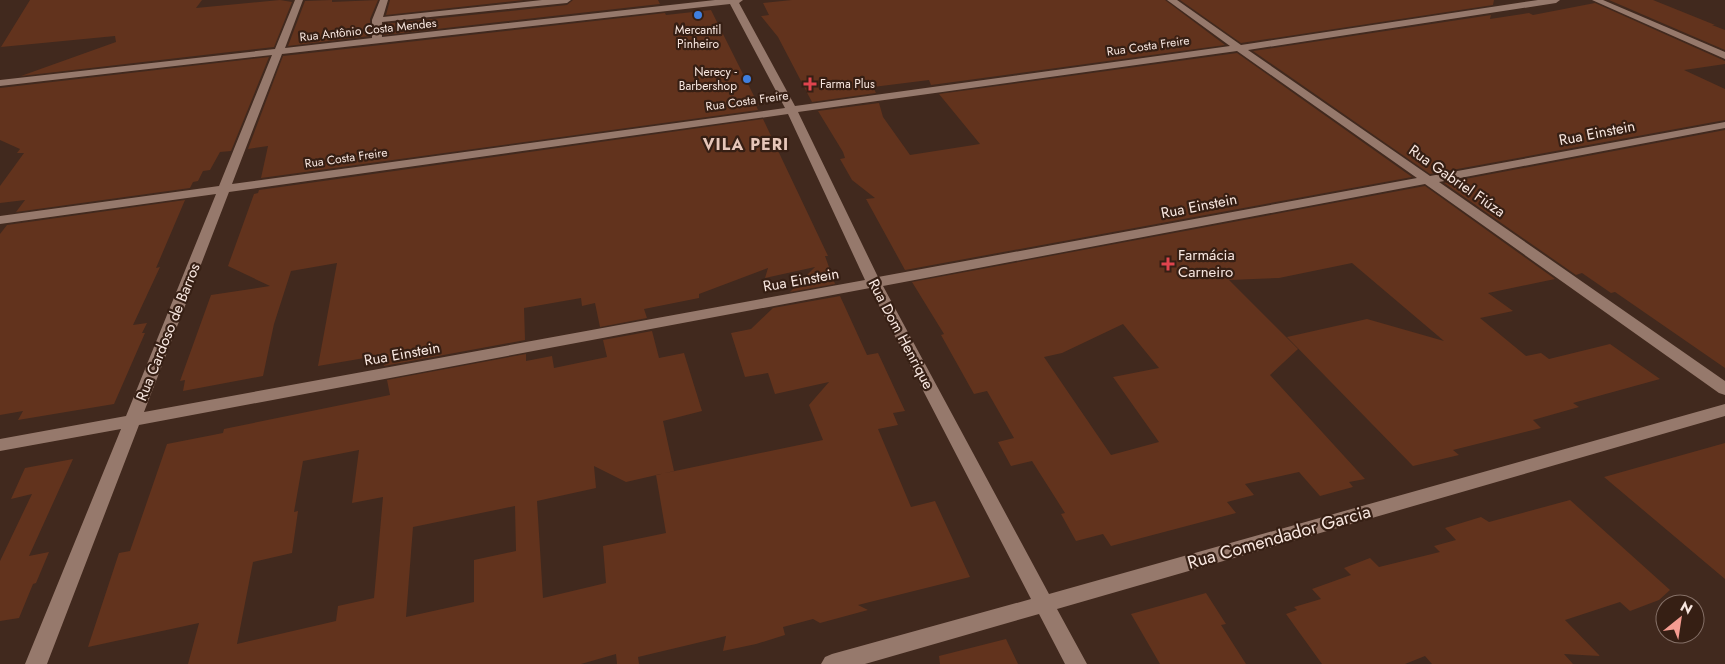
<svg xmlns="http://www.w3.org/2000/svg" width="1725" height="664" viewBox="0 0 1725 664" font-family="Jost,sans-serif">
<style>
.building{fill:#62331d;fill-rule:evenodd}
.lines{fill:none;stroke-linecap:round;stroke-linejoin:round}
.minor{fill:#96796c;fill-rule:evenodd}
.shop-dot{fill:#3f7fe0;stroke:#361f14;stroke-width:2}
.health-dot{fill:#e0444e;stroke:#361f14;stroke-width:2}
.labels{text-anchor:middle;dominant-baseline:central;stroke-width:4.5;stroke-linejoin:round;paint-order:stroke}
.far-street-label{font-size:12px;fill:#f8e7e0;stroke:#361f14}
.far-poi-label{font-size:12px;fill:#f8e7e0;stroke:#361f14}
.street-label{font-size:15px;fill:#f8e7e0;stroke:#361f14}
.poi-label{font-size:15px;fill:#f8e7e0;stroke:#361f14;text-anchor:start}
.far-district-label{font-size:16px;font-weight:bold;letter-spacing:1px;fill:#e6c6b9;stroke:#361f14}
.near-street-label{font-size:18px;fill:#f8e7e0;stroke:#361f14}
</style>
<rect width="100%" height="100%" fill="#41291e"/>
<!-- building -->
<path class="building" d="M30 0H202L196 8 280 0 292 2 274 47 21 76 116 42 115 36 1 47Z
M332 0V2L378 0 370 19V36L288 46 305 1Z
M390 0H524L386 15Z
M573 0H658L660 4 384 35V24L567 5Z
M792 0H1165L1225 45 931 85 929 80 873 87 876 93 812 102 778 37 761 16 769 15 763 3Z
M1180 0H1494L1493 5 1241 43Z
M1609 0H1653L1715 25H1712L1725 30V50Z
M1595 3 1725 61V64L1684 70 1725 89V120L1430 174 1253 51 1491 15 1490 19 1529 13 1533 15Z
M711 10 759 106 755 103 758 110 261 178 268 146 248 149 283 56 665 13 666 15Z
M1237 53 1412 177 905 270 866 199 875 198 852 180 840 159 845 158 843 152 818 111 879 103 883 117 910 155 980 144 939 94Z
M269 57 231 151 220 152 210 170 203 171 198 181 193 182 190 188 16 212 25 200 0 203V186L24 153H17L20 149 0 140V88Z
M763 119 828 256H825L835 284 790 292 815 267 765 278 768 268 699 294V298L644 309 647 318 600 327 595 303 582 306 581 298 524 308 525 340 384 366 382 355 318 366 337 263 291 271 274 324 263 376 183 391 185 380 180 381 211 295 270 286 228 266 254 194 258 193 259 190Z
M1725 130V368L1615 292 1611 293 1582 273 1576 275 1444 183Z
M1425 186 1555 279 1488 293 1513 311 1480 318 1526 356 1541 353 1549 359 1610 344 1660 379 1573 403 1579 407 1533 420 1541 428 1453 450 1459 455 1413 466 1287 337 1367 319 1444 341 1352 263 1279 278 1229 280 1298 349 1270 375 1365 479 1349 482 1353 487 1320 496 1299 472 1245 484 1254 495 1227 502 1236 513 1111 546 1103 534 1076 541 1061 514 1065 513 1032 461 1011 466 998 442 1014 438 987 391 974 394 941 335 944 334 912 282ZM1123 324 1159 368 1113 377 1159 442 1111 455 1044 357 1062 353Z
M185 200 156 268 160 267 133 325 147 323 142 333H145L114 404 18 420 23 411 0 415V234L7 225Z
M840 296 867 355 878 353 905 411 893 413 898 425 878 429 911 507 935 501 970 577 858 605 868 610 820 623 813 619 783 627 785 635 756 644 723 651 726 636 638 657 639 664H617L616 654 581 664H188L199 623 88 647 119 553 130 551 167 444 223 433 224 429 390 395 387 380 526 354V361L552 356 554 368 607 357 603 340 652 331 659 358 684 353 702 411 663 421 674 471 626 482 594 466 596 488 537 501 543 598 606 583 603 546 666 533 656 475 823 440 809 405 829 382 775 394 768 373 745 377 731 333 751 329 773 308ZM359 450 352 503 383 497 374 598 338 606 336 621 237 644 253 562 292 553 298 511 294 512 303 461ZM515 506 516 551 474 560V602L406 617 413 527Z
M1725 443V579L1604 477Z
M73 459 29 556 49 552 36 583 33 584 19 618 0 621V561L32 494 11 499 25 468Z
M1570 500 1670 590 1659 600 1630 611 1620 602 1565 620 1600 656 1564 654 1573 664H1432L1425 656 1405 664H1322L1286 614 1297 610 1294 607 1321 599 1312 589 1351 575 1344 568 1370 558 1379 567 1440 552 1434 546 1456 540 1445 528 1481 517 1489 522Z
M1206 593 1226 624 1221 625 1246 664H1160L1131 614Z
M1006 639 1018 664H940L939 656Z"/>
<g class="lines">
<!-- minor -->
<path class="minor" d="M295 0H303L285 48 372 38V20L380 0H388L383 17 542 0H571L567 3 382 22V37L715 0H743L739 3 795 106 1230 46 1167 0H1177L1241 45 1538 0H1560L1556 3 1248 50 1430 176 1725 122V128L1439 182 1725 381V395L1719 393 1425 184 883 286 1049 594 1725 404V416L1057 609 1087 664H1065L1039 614 865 664H821L825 657 832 654 1031 599 870 288 139 425 47 664H25L121 429 0 451V439L126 416 216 194 0 224V216L219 186 272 55 0 86V80L275 49ZM730 4 785 108 232 184 282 54ZM1237 51 1417 178 878 277 798 112ZM788 114 865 280 144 412 229 192Z
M1592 0H1603L1725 52V59Z"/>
</g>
<!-- markers -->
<g class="shop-dot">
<circle cx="698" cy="15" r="5"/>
<circle cx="747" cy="79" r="5"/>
</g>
<g class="health-dot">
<path d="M807.5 76.5h5v5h5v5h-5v5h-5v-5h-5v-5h5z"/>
<path d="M1165.5 256.5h5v5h5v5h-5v5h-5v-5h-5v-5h5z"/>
</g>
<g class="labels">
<!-- far-street labels -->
<g class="far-street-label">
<text transform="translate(368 30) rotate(-6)">Rua Antônio Costa Mendes</text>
<text transform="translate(1148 46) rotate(-8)">Rua Costa Freire</text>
<text transform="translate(747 101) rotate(-8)">Rua Costa Freire</text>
<text transform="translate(346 158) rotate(-8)">Rua Costa Freire</text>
</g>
<!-- far-poi labels -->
<g class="far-poi-label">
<text x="698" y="30">Mercantil<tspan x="698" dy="14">Pinheiro</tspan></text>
<text x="737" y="72" text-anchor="end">Nerecy -<tspan x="737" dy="14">Barbershop</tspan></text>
<text x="820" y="84" text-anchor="start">Farma Plus</text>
</g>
<!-- street labels -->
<g class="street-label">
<text transform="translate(1597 133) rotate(-11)">Rua Einstein</text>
<text transform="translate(1457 181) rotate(35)">Rua Gabriel Fiúza</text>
<text transform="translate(1199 206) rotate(-11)">Rua Einstein</text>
<text transform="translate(801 280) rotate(-10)">Rua Einstein</text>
<text transform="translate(168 332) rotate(-68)">Rua Cardoso de Barros</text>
<text transform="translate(901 334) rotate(62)">Rua Dom Henrique</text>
<text transform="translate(402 354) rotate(-10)">Rua Einstein</text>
</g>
<!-- poi labels -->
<g class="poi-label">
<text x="1178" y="255">Farmácia<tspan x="1178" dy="17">Carneiro</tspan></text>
</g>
<!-- far-district labels -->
<g class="far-district-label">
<text x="746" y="144">VILA PERI</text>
</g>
<!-- near-street labels -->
<g class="near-street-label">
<text transform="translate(1279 537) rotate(-16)">Rua Comendador Garcia</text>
</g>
</g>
<!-- north arrow -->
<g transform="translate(1680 619) rotate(30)"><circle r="24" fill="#361f14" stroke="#846f66"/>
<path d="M0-4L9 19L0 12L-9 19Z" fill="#f59c91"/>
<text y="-8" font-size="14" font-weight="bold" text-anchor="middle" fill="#f8e7e0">N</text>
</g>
</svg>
